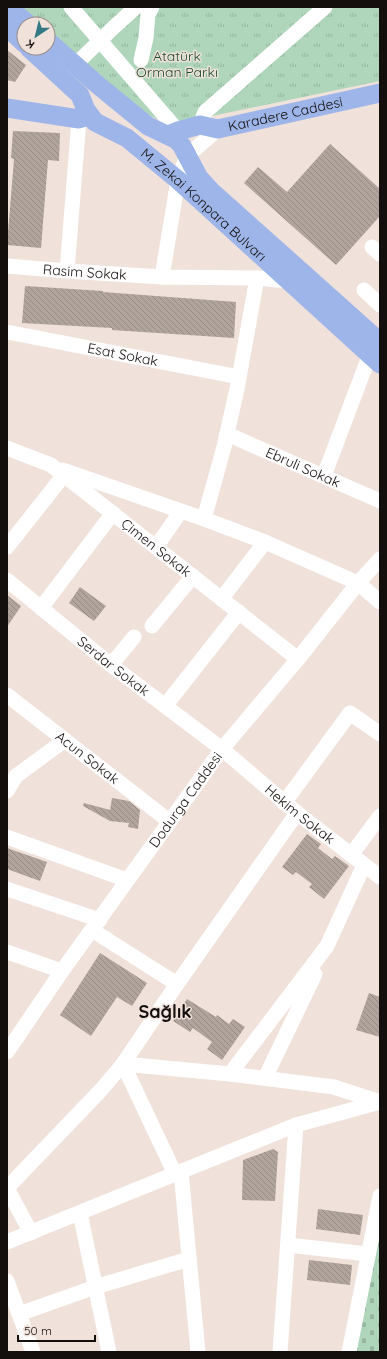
<svg xmlns="http://www.w3.org/2000/svg" width="387" height="1359" viewBox="0 0 387 1359" font-family="Quicksand,sans-serif">
<style>
.grass{fill:url(#grass-tufts)}
.cemetery{fill:url(#cemetery-stones)}
.building{fill:url(#building-back-hatch)}
.lines{fill:none;stroke-linecap:round;stroke-linejoin:round}
.minor{stroke:#fff;stroke-width:15}
.major{stroke:#9db5e9;stroke-width:19}
.labels{text-anchor:middle;dominant-baseline:central;stroke-width:3;stroke-linejoin:round;paint-order:stroke}
.park-label{font-size:14px;fill:#184a2b;stroke:#f0e1db}
.street-label{font-size:14px;fill:#140f0d;stroke:#f0e1db}
.district-label{font-size:18px;font-weight:bold;fill:#140f0d;stroke:#f0e1db}
</style>
<defs>
<pattern id="grass-tufts" width="24" height="20" patternUnits="userSpaceOnUse"><rect width="24" height="20" fill="#afd6ba"/><path d="M3 7l-1-3M5 7V3M7 7l1-3M15 17l-1-3M17 17v-4M19 17l1-3" fill="none" stroke="#96b69f"/></pattern>
<pattern id="cemetery-stones" width="16" height="16" patternUnits="userSpaceOnUse"><rect width="16" height="16" fill="#afd6ba"/><path d="M2 7V4a2 2 0 0 1 4 0v3zM10 15v-3a2 2 0 0 1 4 0v3z" fill="#96b69f"/></pattern>
<pattern id="building-back-hatch" width="6" height="6" patternUnits="userSpaceOnUse"><rect width="6" height="6" fill="#b1a49c"/><path d="M-1 5l2 2M0 0l6 6M5-1l2 2" fill="none" stroke="#978c85"/></pattern>
</defs>
<rect width="100%" height="100%" fill="#f0e1db"/>
<!-- grass -->
<path class="grass" d="M17 7H380V81L169 125 143 112 48 33V24H38Z"/>
<!-- cemetery -->
<path class="cemetery" d="M380 1227V1352H354Z"/>
<!-- building -->
<path class="building" d="M7 50 26 65 15 82 7 80Z
M13 131 60 133 59 161 48 160 41 248 7 245 14 159 11 158Z
M330 144 380 189V216L336 265 244 183 258 167 287 192Z
M25 286 103 291V292L236 302 234 338 112 330V328L22 323Z
M80 587 106 606 94 621 69 603Z
M7 595 21 606 7 627Z
M112 798 129 801 140 810 138 829 128 827 129 823 110 821 83 806 84 803 110 810Z
M307 834 321 844 318 848 332 859 335 856 349 866 324 899 309 887 312 884 296 872 293 875 282 867Z
M7 848 47 862 40 881 7 869Z
M100 953 147 983 132 1006 117 997 91 1036 60 1015Z
M369 993 380 997V1037L356 1030Z
M187 999 216 1017 217 1015 229 1024 233 1019 245 1027 222 1060 207 1049 212 1042 193 1028 190 1032 173 1021Z
M273 1149 278 1152 275 1201 242 1200 243 1160Z
M318 1209 363 1215 360 1235 316 1229Z
M309 1260 352 1265 350 1285 307 1280Z"/>
<g class="lines">
<!-- minor -->
<g class="minor">
<path d="M71 7 178 131"/>
<path d="M141 60 146 38 148 14 152 7"/>
<path d="M75 65 113 28 136 7"/>
<path d="M200 125 205 112 325 7"/>
<path d="M218 129 187 156 178 180 162 277 257 278 288 281"/>
<path d="M372 247 380 254"/>
<path id="s1" d="M7 266 67 271 162 277"/>
<path d="M67 271 79 119"/>
<path d="M364 290 380 305"/>
<path id="s2" d="M7 332 239 377"/>
<path id="s3" d="M227 434 380 501"/>
<path id="s4" d="M7 448 51 465 298 659"/>
<path d="M63 470 204 519 265 542 358 583 380 602"/>
<path d="M324 476 370 354"/>
<path d="M204 519 224 447 237 389 257 278"/>
<path d="M7 547 64 475"/>
<path d="M156 547 181 511"/>
<path id="s5" d="M7 580 111 665 222 749 297 813 380 877"/>
<path d="M222 598 265 542"/>
<path d="M41 608 113 513"/>
<path d="M152 626 193 576"/>
<path d="M111 665 134 637"/>
<path id="s6" d="M7 695 169 821"/>
<path d="M165 706 239 612"/>
<path d="M7 791 16 776 65 740"/>
<path d="M284 803 350 713 380 734"/>
<path d="M7 837 127 880"/>
<path d="M351 855 380 816"/>
<path d="M364 865 327 946 230 1074 334 1087 380 1102"/>
<path d="M7 889 100 920"/>
<path d="M92 930 177 984"/>
<path d="M7 952 62 971"/>
<path id="s7" d="M7 1052 62 971 222 749 298 659 358 583 380 559"/>
<path d="M123 1064 175 1174"/>
<path d="M123 1064 230 1074"/>
<path d="M265 1078 315 974"/>
<path d="M181 1172 198 1352"/>
<path d="M7 1188 101 1090 123 1064 177 984 297 813"/>
<path d="M7 1188 31 1233"/>
<path d="M80 1213 109 1352"/>
<path d="M7 1242 296 1125 380 1102"/>
<path d="M288 1245 368 1254"/>
<path d="M7 1281 33 1352"/>
<path d="M19 1314 95 1287 189 1259"/>
<path d="M280 1352 296 1125"/>
<path d="M349 1352 380 1196"/>
</g>
<!-- major -->
<g class="major">
<path d="M8 7 28 24"/>
<path d="M7 27 24 43"/>
<path d="M48 41 99 86 148 126 177 140 182 146 199 178 211 191 380 342"/>
<path id="s8" d="M29 48 80 95 86 110 95 122 127 138 178 180 380 364"/>
<path d="M7 108 79 119 89 116"/>
<path id="s9" d="M168 135 178 131 200 125 218 129 380 93"/>
</g>
</g>
<g class="labels">
<!-- park labels -->
<g class="park-label">
<text x="177" y="56">Atatürk<tspan x="177" dy="16">Orman Parkı</tspan></text>
</g>
<!-- street labels -->
<g class="street-label">
<text stroke="none"><textPath href="#s9" startOffset="121">Karadere Caddesi</textPath></text>
<text stroke="none"><textPath href="#s8" startOffset="238">M. Zekai Konpara Bulvarı</textPath></text>
<text stroke="none"><textPath href="#s1" startOffset="78">Rasim Sokak</textPath></text>
<text stroke="none"><textPath href="#s2" startOffset="118">Esat Sokak</textPath></text>
<text stroke="none"><textPath href="#s3" startOffset="83">Ebruli Sokak</textPath></text>
<text stroke="none"><textPath href="#s4" startOffset="181">Çimen Sokak</textPath></text>
<text stroke="none"><textPath href="#s5" startOffset="137">Serdar Sokak</textPath></text>
<text stroke="none"><textPath href="#s6" startOffset="102">Acun Sokak</textPath></text>
<text stroke="none"><textPath href="#s7" startOffset="309">Dodurga Caddesi</textPath></text>
<text stroke="none"><textPath href="#s5" startOffset="375">Hekim Sokak</textPath></text>
</g>
<!-- district labels -->
<g class="district-label">
<text x="165" y="1011">Sağlık</text>
</g>
</g>
<!-- border -->
<rect width="387" height="1359" fill="none" stroke="#140f0d" stroke-width="16"/>
<!-- north arrow -->
<g transform="translate(36 36) rotate(215)"><circle r="19" fill="#f0e1db" stroke="#988d89"/>
<path d="M0-3L7 15L0 10L-7 15Z" fill="#327985"/>
<text y="-6" font-size="11" font-weight="bold" text-anchor="middle" fill="#140f0d">K</text>
</g>
<!-- scale -->
<path d="M18 1335v6h77v-6" fill="none" stroke="#140f0d" stroke-width="2"/>
<text x="24" y="1335" font-size="12" fill="#140f0d" stroke="#f0e1db" stroke-width="3" paint-order="stroke">50 m</text>
</svg>
